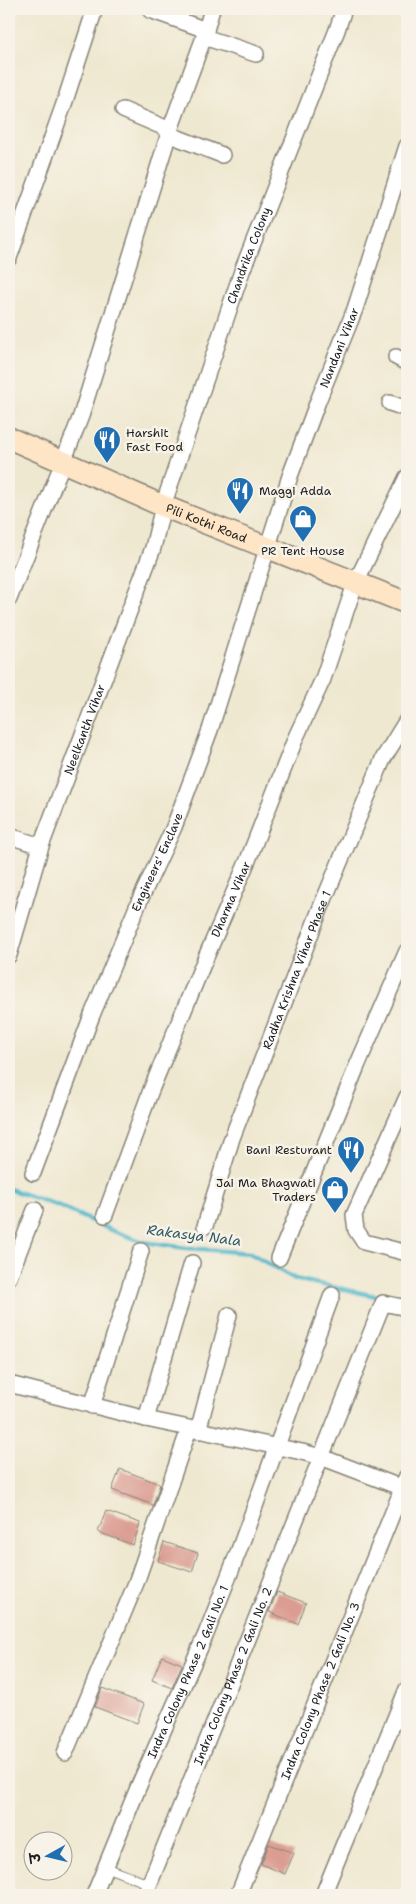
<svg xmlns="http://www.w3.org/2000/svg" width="416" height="1904" viewBox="0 0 416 1904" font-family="'Shantell Sans','Playpen Sans Deva',sans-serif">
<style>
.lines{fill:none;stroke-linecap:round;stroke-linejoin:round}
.stream{stroke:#4db6ca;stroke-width:4.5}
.building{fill:#db9c92}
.lane-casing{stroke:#868276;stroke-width:10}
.street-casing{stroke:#868276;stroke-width:18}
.secondary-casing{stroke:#868276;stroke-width:24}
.lane{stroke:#fff;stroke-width:8}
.street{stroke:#fff;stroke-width:15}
.secondary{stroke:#fee5c5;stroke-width:21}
.labels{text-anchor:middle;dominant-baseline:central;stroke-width:5;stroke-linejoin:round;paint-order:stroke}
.street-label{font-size:12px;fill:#1c1c1c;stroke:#f7f3e8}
.poi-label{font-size:12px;fill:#1c1c1c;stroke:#f7f3e8;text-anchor:start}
.water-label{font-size:14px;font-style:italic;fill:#305a62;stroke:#f7f3e8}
</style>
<rect width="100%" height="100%" fill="#f7f3e8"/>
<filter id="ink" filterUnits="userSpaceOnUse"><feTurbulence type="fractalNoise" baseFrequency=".02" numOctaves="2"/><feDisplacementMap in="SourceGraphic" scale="10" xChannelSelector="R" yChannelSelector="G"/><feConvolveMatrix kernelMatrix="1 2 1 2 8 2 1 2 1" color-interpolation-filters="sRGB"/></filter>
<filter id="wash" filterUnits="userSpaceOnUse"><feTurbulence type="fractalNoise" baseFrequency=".0096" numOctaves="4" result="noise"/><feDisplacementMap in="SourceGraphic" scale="20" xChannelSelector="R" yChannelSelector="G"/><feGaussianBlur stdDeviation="1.12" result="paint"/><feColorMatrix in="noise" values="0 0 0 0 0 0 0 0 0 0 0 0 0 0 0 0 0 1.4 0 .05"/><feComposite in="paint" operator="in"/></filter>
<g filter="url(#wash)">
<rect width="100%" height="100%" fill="#efe8d0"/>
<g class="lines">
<!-- stream -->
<path class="stream" d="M9 1189 59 1206 113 1231 144 1242 186 1248 250 1253 295 1279 385 1298"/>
</g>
<g id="blocks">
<!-- building -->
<path class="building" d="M120 1469 160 1484 153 1505 112 1490Z
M106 1511 140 1523 133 1545 98 1532Z
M164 1542 198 1553 192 1572 158 1561Z
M277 1592 306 1603 298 1624 269 1612Z
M162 1656 182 1664 172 1688 152 1680Z
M102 1688 144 1704 137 1723 95 1707Z
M269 1844 294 1853 285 1874 261 1864Z"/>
</g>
</g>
<g filter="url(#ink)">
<use href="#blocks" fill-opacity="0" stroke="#868276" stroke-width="1"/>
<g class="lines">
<defs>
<path id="lane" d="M105 1867 149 1884"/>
<g id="street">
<path d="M150 10 206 30"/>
<path d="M204 37 256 54"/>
<path d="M123 110 170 130"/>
<path d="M168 134 222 155"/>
<path d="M9 258 64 104 95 9"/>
<path d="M396 357 407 363"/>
<path d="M390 403 407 409"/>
<path d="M9 599 81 416 170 130 204 37 212 9"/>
<path d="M9 836 41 846"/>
<path id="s1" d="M9 955 41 846 153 548 163 506 242 271 337 30 344 9"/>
<path d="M407 1097 354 1215 356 1230 364 1242 407 1253"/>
<path id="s2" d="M33 1173 92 1015 139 902 174 827 210 730 290 476 318 401 355 309 407 146"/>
<path id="s3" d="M105 1215 151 1090 203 964 248 860 296 737 323 679 355 584 407 477"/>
<path id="s4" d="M205 1226 232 1138 321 907 383 759 407 720"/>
<path d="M279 1258 357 1066 407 951"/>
<path d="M9 1277 35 1210"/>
<path d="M9 1384 146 1419 302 1452 321 1457 397 1486H402L407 1476"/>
<path d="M92 1406 141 1251"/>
<path d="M146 1419 192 1263"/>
<path d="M198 1431 229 1315"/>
<path d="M65 1753 136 1583 189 1429"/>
<path id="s5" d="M94 1895 140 1783 206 1634 239 1550 332 1295"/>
<path id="s6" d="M145 1895 383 1303 407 1308"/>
<path id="s7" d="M238 1895 399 1497 402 1486"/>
<path d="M323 1895 407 1689"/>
</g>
<g id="secondary">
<path id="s8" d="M9 438 163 506 407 603"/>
</g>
</defs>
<!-- lane casing -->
<use href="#lane" class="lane-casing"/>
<!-- street casing -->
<use href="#street" class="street-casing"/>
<!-- secondary casing -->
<use href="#secondary" class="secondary-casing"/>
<!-- lane -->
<use href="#lane" class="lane"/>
<!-- street -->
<use href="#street" class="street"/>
<!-- secondary -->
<use href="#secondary" class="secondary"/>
</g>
</g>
<!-- icons -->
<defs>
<symbol id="restaurant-pin" viewBox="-11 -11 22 30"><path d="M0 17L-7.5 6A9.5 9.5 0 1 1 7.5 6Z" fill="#1f6fb2" stroke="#f7f3e8"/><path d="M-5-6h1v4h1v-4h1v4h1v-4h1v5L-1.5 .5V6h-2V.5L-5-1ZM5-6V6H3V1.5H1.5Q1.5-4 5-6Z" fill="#fff"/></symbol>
<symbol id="shop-pin" viewBox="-11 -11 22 30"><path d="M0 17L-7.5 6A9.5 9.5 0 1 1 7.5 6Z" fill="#1f6fb2" stroke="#f7f3e8"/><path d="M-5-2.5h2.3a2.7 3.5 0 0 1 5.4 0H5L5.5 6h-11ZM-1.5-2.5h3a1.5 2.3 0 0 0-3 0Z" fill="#fff"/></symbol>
</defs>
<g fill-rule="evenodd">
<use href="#restaurant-pin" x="91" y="424" width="32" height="43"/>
<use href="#restaurant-pin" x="224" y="475" width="32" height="43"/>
<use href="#shop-pin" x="287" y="503" width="32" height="43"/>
<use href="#restaurant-pin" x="335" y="1134" width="32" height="43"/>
<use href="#shop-pin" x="319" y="1174" width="32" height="43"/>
</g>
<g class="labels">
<!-- street labels -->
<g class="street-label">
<text stroke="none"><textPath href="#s1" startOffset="740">Chandrika Colony</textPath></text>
<text stroke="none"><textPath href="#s2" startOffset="881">Nandani Vihar</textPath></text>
<text stroke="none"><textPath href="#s8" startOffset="215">Pili Kothi Road</textPath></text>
<text stroke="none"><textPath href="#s1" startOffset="238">Neelkanth Vihar</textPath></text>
<text stroke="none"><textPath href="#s2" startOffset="335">Engineers' Enclave</textPath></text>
<text stroke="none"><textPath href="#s3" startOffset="340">Dharma Vihar</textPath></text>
<text stroke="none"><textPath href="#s4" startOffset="272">Radha Krishna Vihar Phase 1</textPath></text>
<text stroke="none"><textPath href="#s5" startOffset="242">Indra Colony Phase 2 Gali No. 1</textPath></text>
<text stroke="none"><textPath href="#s6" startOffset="236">Indra Colony Phase 2 Gali No. 2</textPath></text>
<text stroke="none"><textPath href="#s7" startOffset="220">Indra Colony Phase 2 Gali No. 3</textPath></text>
</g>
<!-- poi labels -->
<g class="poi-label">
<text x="126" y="433">Harshit<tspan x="126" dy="14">Fast Food</tspan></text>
<text x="259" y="491">Maggi Adda</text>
<text x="303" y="551" text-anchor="middle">PR Tent House</text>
<text x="332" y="1150" text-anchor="end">Bani Resturant</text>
<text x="316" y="1183" text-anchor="end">Jai Ma Bhagwati<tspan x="316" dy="14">Traders</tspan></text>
</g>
<!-- water labels -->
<g class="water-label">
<text transform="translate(194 1235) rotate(7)">Rakasya Nala</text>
</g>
</g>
<!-- margin -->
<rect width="416" height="1904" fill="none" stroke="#f7f3e8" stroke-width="30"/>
<!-- north arrow -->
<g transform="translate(48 1856) rotate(262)"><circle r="24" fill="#f7f3e8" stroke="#9f9d96"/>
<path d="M0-4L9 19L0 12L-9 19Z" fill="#1f6fb2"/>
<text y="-8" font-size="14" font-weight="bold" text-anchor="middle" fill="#1c1c1c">उ</text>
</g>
</svg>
